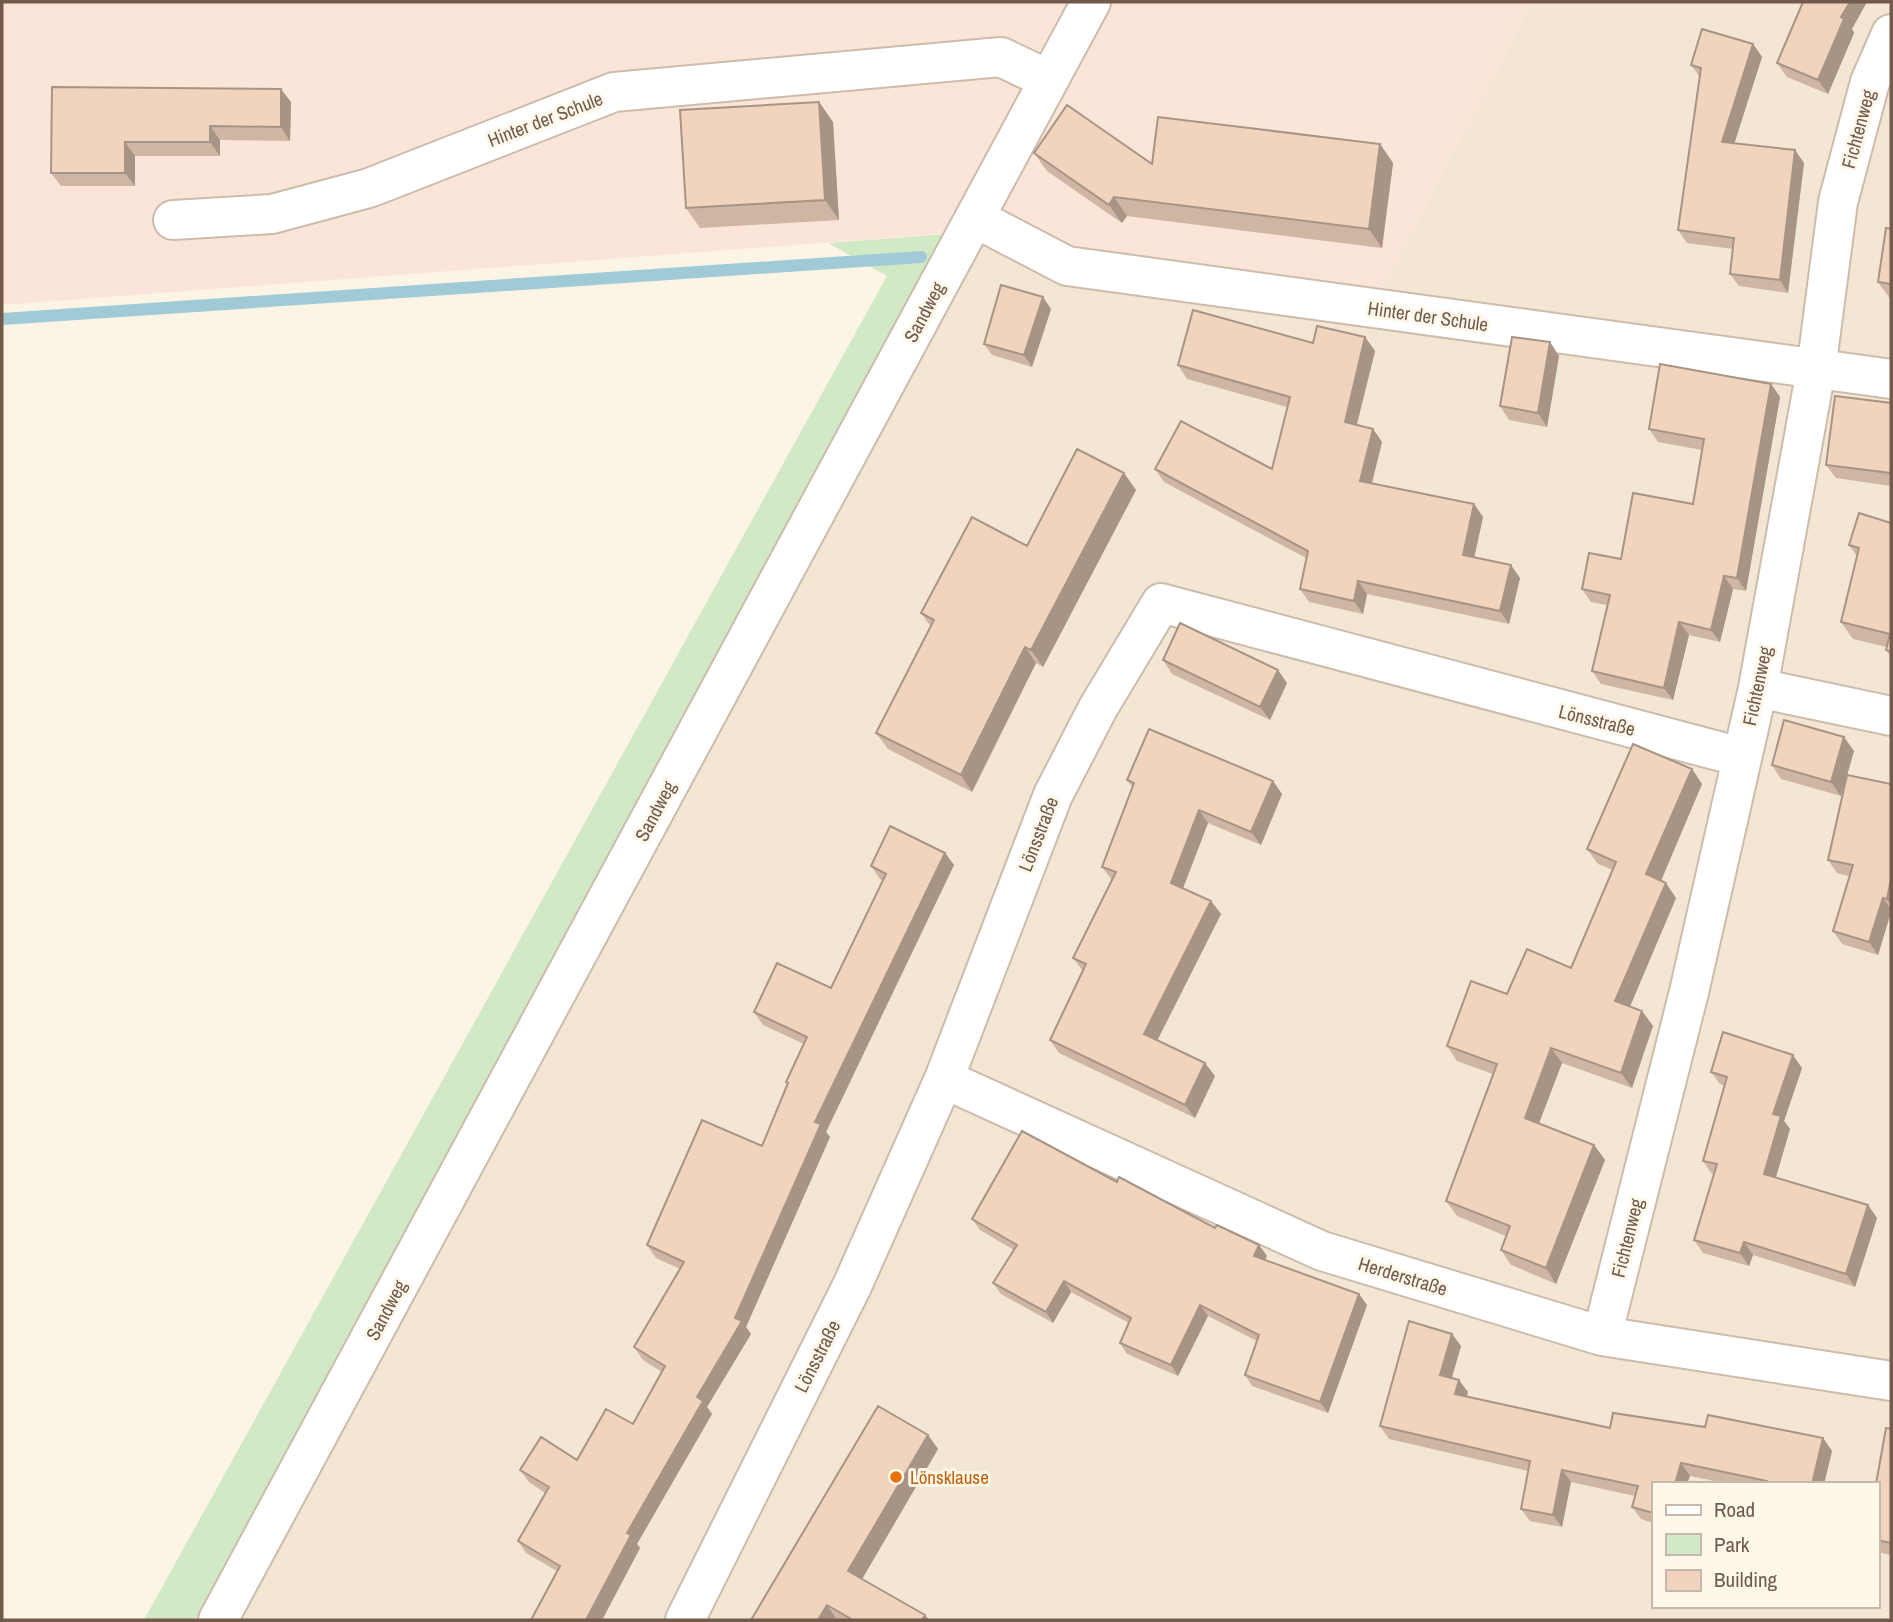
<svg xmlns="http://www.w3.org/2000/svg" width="1893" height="1622" viewBox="0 0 1893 1622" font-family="'Archivo Narrow',sans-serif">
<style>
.residential{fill:#f3e6d3;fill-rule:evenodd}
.commercial{fill:#fbe5d9}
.green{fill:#d1e9c4}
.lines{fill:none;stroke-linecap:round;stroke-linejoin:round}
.stream{stroke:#a0cbd6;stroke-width:12}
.minor-casing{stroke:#cdbcac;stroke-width:42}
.minor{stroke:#fff;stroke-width:38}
.wall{fill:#ceb6a3}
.shaded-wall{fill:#a89484}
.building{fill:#f0d4bd;stroke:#a89484;stroke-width:2}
.food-dot{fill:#e8710a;stroke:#fef8eb;stroke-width:2.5}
.labels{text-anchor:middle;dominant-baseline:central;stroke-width:6;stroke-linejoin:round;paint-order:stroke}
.street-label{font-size:19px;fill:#735b4b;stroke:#fef8eb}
.food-label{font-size:19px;fill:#c56008;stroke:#fef8eb;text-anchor:start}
</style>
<rect width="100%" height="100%" fill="#fcf4e5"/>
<!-- residential -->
<path class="residential" d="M1533 2H1891V1620H238L978 231 1367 317ZM1653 1484H1877V1606H1653Z"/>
<!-- commercial -->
<path class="commercial" d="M2 2H1533L1367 317 978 231 2 305Z"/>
<!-- green -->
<path class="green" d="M947 234 446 1166 195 1620H144L887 276 828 243Z"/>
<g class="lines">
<!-- stream -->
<path class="stream" d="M2 319 921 257"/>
<defs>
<path id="minor" d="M975 218 1067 266 1891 379
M173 220 272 214 369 188 614 92 1001 57 1049 80
M1758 688 1891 716
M944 1079 1322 1251 1602 1336 1891 1381
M1602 1336 1689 992 1758 688 1816 370 1838 202 1870 82 1891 34
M218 1620 1091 2
M685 1620 852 1286 944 1079 1053 795 1098 708 1161 603 1741 757"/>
</defs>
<!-- minor casing -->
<use href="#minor" class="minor-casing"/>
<!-- minor -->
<use href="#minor" class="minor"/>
</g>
<!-- wall -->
<path class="wall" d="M1852 29 1854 33 1828 94 1787 77 1777 63Z
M1753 44 1762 57 1734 143 1804 163 1788 293 1739 286 1730 274 1733 249 1687 243 1678 230 1700 77 1691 65Z
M52 87 291 102 290 141 220 140V156H135V186H61L51 173Z
M819 102 833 122 839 220 700 228 686 208Z
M1380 144 1393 163 1382 248 1127 216 1122 223 1047 171 1034 153 1152 164Z
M1891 229V300L1878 282Z
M1051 309 1032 367 992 355 984 344Z
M1365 337 1375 351 1357 425 1373 429 1382 442 1372 483 1474 504 1483 517 1474 557 1520 578 1509 624 1367 594 1363 614 1309 602 1300 589 1306 558 1164 482 1155 469H1272L1287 407 1187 379 1178 365 1313 343Z
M1559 356 1547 427 1509 420 1500 406Z
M1771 384 1780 397 1746 591 1733 589 1720 642 1689 635 1673 700 1601 684 1592 671 1607 605 1591 602 1582 589 1693 504 1702 450 1658 442 1649 429Z
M1891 403V486L1836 478 1826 465Z
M1136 490 1043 667 1036 663 972 792 888 749 876 733 931 627 921 613 1027 546Z
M1891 523V657L1886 650 1887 647 1853 639 1841 622 1857 556 1849 545Z
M1163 660 1287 683 1270 720 1172 674Z
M1854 751 1841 796 1781 779 1772 765Z
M1692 769 1702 784 1661 881 1676 898 1630 1006 1642 1011 1653 1026 1632 1088 1562 1063 1539 1124 1594 1145 1605 1160 1556 1284 1511 1265 1501 1250 1506 1236 1457 1216 1446 1201 1493 1074 1457 1061 1447 1046 1507 994 1571 968 1613 870 1598 864 1587 849Z
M1127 780 1273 781 1282 794 1261 845 1208 823 1183 888 1211 901 1221 914 1157 1040 1215 1076 1195 1118 1059 1053 1050 1040 1083 971 1073 958 1112 880 1102 867 1133 788Z
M1891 784V912L1878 955 1842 944 1833 931 1849 876 1837 873 1828 860Z
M945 853 954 865 826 1132 830 1137 746 1327 751 1334 707 1407 712 1414 637 1544 640 1548 602 1620H531L557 1571 526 1553 518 1541 545 1493 529 1482 520 1470 577 1460 633 1424 662 1372 643 1360 634 1347 680 1269 656 1258 647 1245 762 1146 788 1085 786 1082 804 1044 763 1025 754 1012 831 988 883 881 880 879 871 866Z
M1802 1068 1784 1121 1790 1129 1776 1177 1868 1205 1877 1218 1855 1287 1753 1255 1749 1266 1703 1253 1694 1240 1714 1174H1712L1703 1161 1725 1086 1720 1084 1711 1072Z
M1117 1182 1215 1228 1259 1245 1267 1256 1265 1260 1359 1294 1367 1305 1328 1413 1252 1386 1245 1375 1257 1341 1208 1316 1178 1376 1127 1354 1120 1343 1129 1323 1071 1292 1053 1323 1001 1294 993 1283 1014 1250 980 1230 972 1219Z
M1452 1334 1461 1346 1452 1378 1468 1392 1466 1396 1610 1428 1705 1427 1823 1438 1832 1451 1824 1484H1729L1690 1476 1653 1484V1523L1641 1519 1632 1507 1635 1496 1571 1482 1562 1527 1530 1521 1521 1509 1528 1471 1389 1439 1380 1426Z
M1891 1429V1555L1877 1552V1484Z
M928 1435 938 1449 862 1579 929 1620H751Z"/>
<!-- shaded-wall -->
<path class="shaded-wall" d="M1850 2H1867L1852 29 1854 33 1828 94 1818 80 1841 17Z
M1753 44 1762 57 1731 154 1722 142Z
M281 89 291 102 290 141 281 127Z
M819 102 833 122 839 220 825 200Z
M210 126 220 140V156L210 142Z
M125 142 135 156V186L125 173Z
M1380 144 1393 163 1382 248 1369 229Z
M1795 150 1804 163 1788 293 1780 280Z
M1114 197 1127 216 1122 223 1109 205Z
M1043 297 1051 309 1032 367 1024 355Z
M1365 337 1375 351 1354 435 1345 422Z
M1550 342 1559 356 1547 427 1538 413Z
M1771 384 1780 397 1746 591 1737 578Z
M1373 429 1382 442 1369 494 1360 481Z
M1124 473 1136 490 1043 667 1031 650Z
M1474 504 1483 517 1472 568 1463 555Z
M1511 565 1520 578 1509 624 1500 611Z
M1724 576 1733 589 1720 642 1711 630Z
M1358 581 1367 594 1363 614 1354 601Z
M1679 622 1689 635 1673 700 1664 688Z
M1025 647 1036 663 972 792 961 775Z
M1278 670 1287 683 1270 720 1260 707Z
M1844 737 1854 751 1841 796 1831 782Z
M1692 769 1702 784 1657 890 1646 874Z
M1273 781 1282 794 1261 845 1251 832Z
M1199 810 1208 823 1180 896 1171 883Z
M945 853 954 865 826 1132 830 1137 746 1327 751 1334 707 1407 712 1414 637 1544 640 1548 602 1620H586L627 1533 697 1397 815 1122Z
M1891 879V905L1887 899Z
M1666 883 1676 898 1626 1016 1615 1001Z
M1883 898 1891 910V912L1878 955 1869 942Z
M1211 901 1221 914 1154 1047 1144 1034Z
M1642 1011 1653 1026 1632 1088 1621 1073Z
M1551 1048 1562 1063 1535 1133 1525 1118Z
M1793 1055 1802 1068 1784 1121 1790 1129 1773 1187 1764 1174 1773 1114Z
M1205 1063 1215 1076 1195 1118 1185 1105Z
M1594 1145 1605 1160 1556 1284 1546 1268Z
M1868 1205 1877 1218 1855 1287 1846 1274Z
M1744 1242 1753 1255 1749 1266 1740 1253Z
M1259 1245 1267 1256 1261 1267 1254 1256Z
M1064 1281 1071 1292 1053 1323 1046 1312Z
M1359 1294 1367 1305 1328 1413 1320 1402Z
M1200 1305 1208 1316 1178 1376 1171 1365Z
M1452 1334 1461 1346 1449 1387 1440 1375Z
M1459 1380 1468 1392 1464 1406 1455 1394Z
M928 1435 938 1449 858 1586 848 1571Z
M1823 1438 1832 1451 1824 1484H1812Z
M1681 1463 1690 1476 1687 1484H1675Z
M1562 1470 1571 1482 1562 1527 1553 1515Z
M827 1605 837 1620H818Z
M925 1615 929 1620H922Z"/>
<!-- building -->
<path class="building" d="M1803 2H1850L1841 17 1844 19 1818 80 1777 63Z
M1702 29 1753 44 1722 142 1795 150 1780 280 1730 274 1734 238 1678 230 1701 68 1691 65Z
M52 87 281 89V127L210 126V142H125V173H51Z
M819 102 825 200 686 208 680 110Z
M1067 105 1152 164 1158 117 1380 144 1369 229 1114 197 1109 205 1034 153Z
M1886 228 1891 229V284L1878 282Z
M1001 285 1043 297 1024 355 984 344Z
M1193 310 1313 343 1317 326 1365 337 1345 422 1373 429 1360 481 1474 504 1463 555 1511 565 1500 611 1358 581 1354 601 1300 589 1308 551 1155 469 1181 421 1272 469 1290 397 1178 365Z
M1512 337 1550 342 1538 413 1500 406Z
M1660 364 1771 384 1737 578 1724 576 1711 630 1679 622 1664 688 1592 671 1610 595 1582 589 1589 553 1621 559 1633 493 1693 504 1704 439 1649 429Z
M1835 396 1891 403V473L1826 465Z
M1077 449 1124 473 1031 650 1025 647 961 775 876 733 934 620 921 613 972 517 1027 546Z
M1859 513 1891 523V652L1886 650 1890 634 1841 622 1859 548 1849 545Z
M1180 623 1278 670 1260 707 1163 660Z
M1784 720 1844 737 1831 782 1772 765Z
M1149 729 1273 781 1251 832 1199 810 1171 883 1211 901 1144 1034 1205 1063 1185 1105 1050 1040 1086 964 1073 958 1116 872 1102 867 1134 783 1127 780Z
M1633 744 1692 769 1646 874 1666 883 1615 1001 1642 1011 1621 1073 1551 1048 1525 1118 1594 1145 1546 1268 1501 1250 1510 1226 1446 1201 1497 1064 1447 1046 1471 981 1507 994 1527 949 1571 968 1616 862 1587 849Z
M1847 775 1891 784V879L1887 899 1883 898 1869 942 1833 931 1853 865 1828 860Z
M890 826 945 853 815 1122 821 1124 735 1318 742 1321 697 1397 703 1401 627 1533 631 1535 586 1620H531L560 1566 518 1541 549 1487 520 1470 541 1437 577 1460 606 1409 633 1424 665 1366 634 1347 684 1262 647 1245 702 1120 762 1146 788 1083 786 1082 807 1037 754 1012 777 963 831 988 886 874 871 866Z
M1723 1032 1793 1055 1773 1114 1781 1116 1764 1174 1868 1205 1846 1274 1744 1242 1740 1253 1694 1240 1717 1164 1703 1161 1727 1077 1711 1072Z
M1022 1131 1117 1182 1119 1177 1215 1228 1217 1225 1259 1245 1254 1256 1359 1294 1320 1402 1245 1375 1259 1335 1200 1305 1171 1365 1120 1343 1131 1318 1064 1281 1046 1312 993 1283 1017 1245 972 1219Z
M1409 1321 1452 1334 1440 1375 1459 1380 1455 1394 1610 1428 1613 1413 1705 1427 1708 1415 1823 1438 1812 1484H1767V1481L1681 1463 1675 1484H1653V1513L1632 1507 1638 1486 1562 1470 1553 1515 1521 1509 1530 1461 1380 1426Z
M878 1406 928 1435 848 1571 925 1615 922 1620H853L827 1605 818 1620H751Z
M1886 1428 1891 1429V1543L1877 1540V1484H1876Z"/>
<!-- markers -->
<circle class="food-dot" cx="896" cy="1477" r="7"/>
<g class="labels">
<!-- street labels -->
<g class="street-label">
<text transform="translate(545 119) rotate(-21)">Hinter der Schule</text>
<text transform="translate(1858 129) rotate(-75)">Fichtenweg</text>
<text transform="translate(924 312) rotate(-62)">Sandweg</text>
<text transform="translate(1428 316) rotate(8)">Hinter der Schule</text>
<text transform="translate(1757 686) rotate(-78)">Fichtenweg</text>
<text transform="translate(1597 720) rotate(14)">Lönsstraße</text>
<text transform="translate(655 811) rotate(-62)">Sandweg</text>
<text transform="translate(1038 834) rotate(-69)">Lönsstraße</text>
<text transform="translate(1627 1238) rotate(-76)">Fichtenweg</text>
<text transform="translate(1403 1276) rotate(17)">Herderstraße</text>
<text transform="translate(386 1310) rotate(-62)">Sandweg</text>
<text transform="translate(817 1356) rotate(-63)">Lönsstraße</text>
</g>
<!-- food labels -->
<g class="food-label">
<text x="910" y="1477">Lönsklause</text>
</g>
</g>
<!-- border -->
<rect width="1893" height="1622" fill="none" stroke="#735b4b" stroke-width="7"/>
<!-- legend -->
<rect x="1652" y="1482" width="228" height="126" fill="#fef8eb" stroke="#c6b9ab" stroke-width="2"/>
<rect x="1666" y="1505" width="35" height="10" fill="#ffffff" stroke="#c6b9ab" stroke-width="2"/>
<text x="1714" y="1517" font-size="21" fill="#735b4b">Road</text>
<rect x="1666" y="1534" width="35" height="21" fill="#d1e9c4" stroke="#c6b9ab" stroke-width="2"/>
<text x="1714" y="1552" font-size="21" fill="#735b4b">Park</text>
<rect x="1666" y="1570" width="35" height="21" fill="#f0d4bd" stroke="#c6b9ab" stroke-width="2"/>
<text x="1714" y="1587" font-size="21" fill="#735b4b">Building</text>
</svg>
